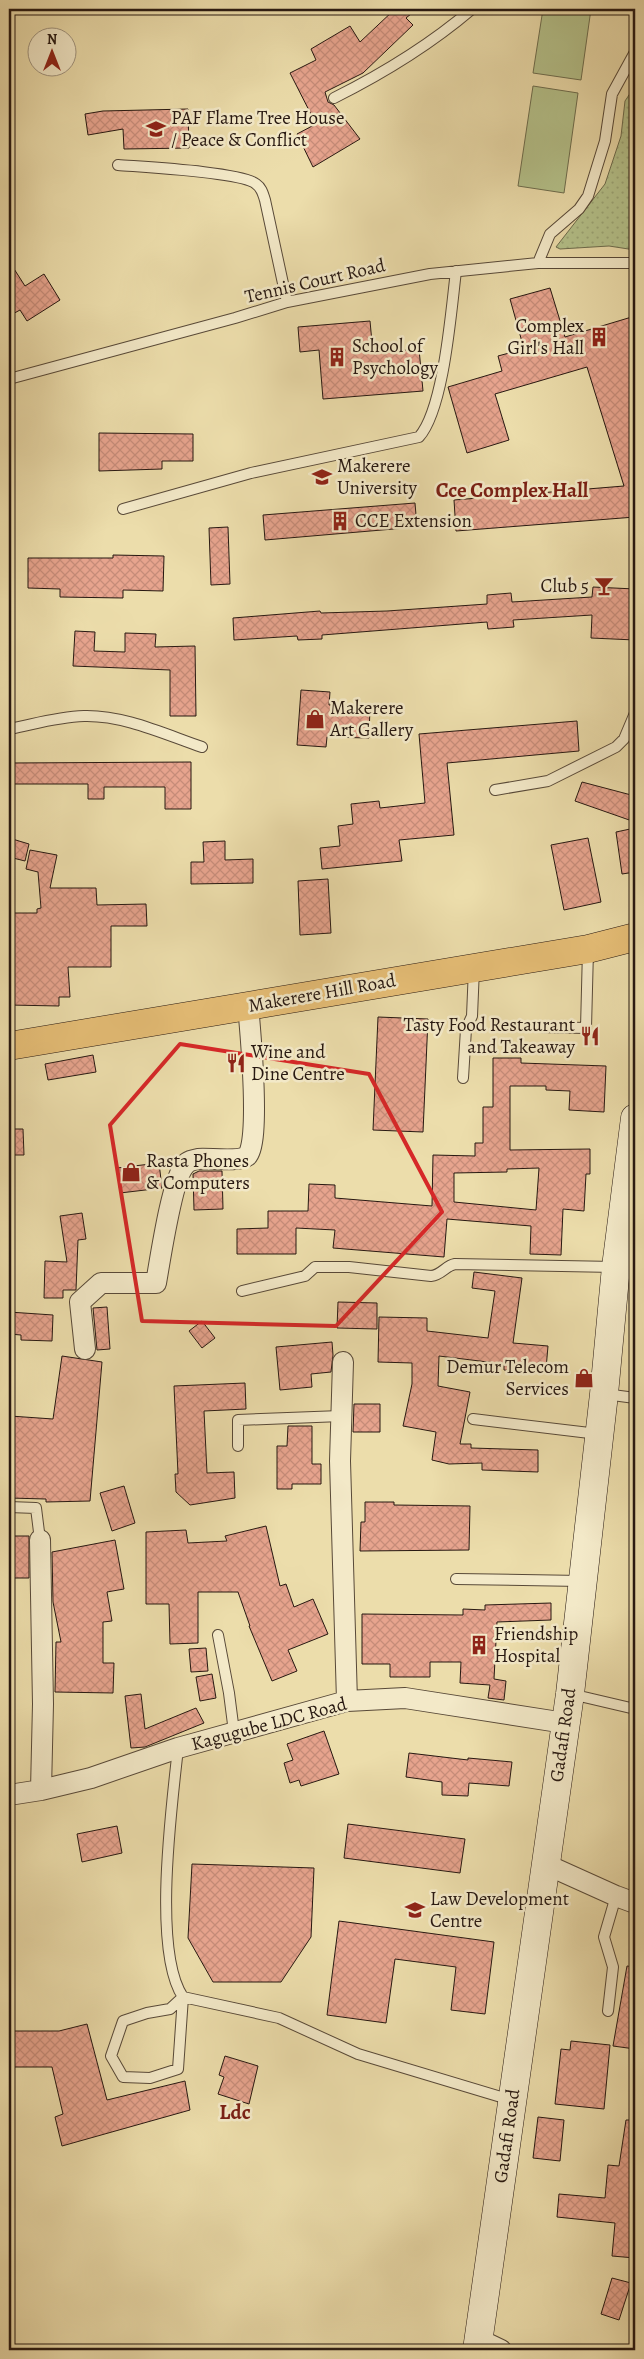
<svg xmlns="http://www.w3.org/2000/svg" width="644" height="2359" viewBox="0 0 644 2359" font-family="Alegreya,serif">
<style>
.grass{fill:url(#grass-dots);stroke:#6e6d4e}
.pitch{fill:#b5c28b;stroke:#6e6d4e}
.building{fill:url(#building-cross-hatch);stroke:#271811;fill-rule:evenodd}
.lines{fill:none;stroke-linecap:round;stroke-linejoin:round}
.lane-casing{stroke:#584938;stroke-width:12}
.street-casing{stroke:#584938;stroke-width:22}
.secondary-casing{stroke:#271811;stroke-width:29}
.primary-casing{stroke:#271811;stroke-width:29}
.lane{stroke:#f3e9c8;stroke-width:10}
.street{stroke:#f3e9c8;stroke-width:20}
.secondary{stroke:#f3e9c8;stroke-width:28}
.primary{stroke:#e6be76;stroke-width:28}
.marked{fill:none;stroke:#d62828;stroke-width:4;stroke-linejoin:round}
.labels{text-anchor:middle;dominant-baseline:central;stroke-width:5;stroke-linejoin:round;paint-order:stroke}
.poi-label{font-size:19px;fill:#271811;stroke:#f3e9c8;text-anchor:start}
.street-label{font-size:19px;fill:#271811;stroke:#f3e9c8}
.quarter-label{font-size:21px;font-weight:bold;fill:#7a1f14;stroke:#f3e9c8}
</style>
<defs>
<pattern id="grass-dots" width="8" height="8" patternUnits="userSpaceOnUse" patternTransform="scale(1.25)"><rect width="8" height="8" fill="#b5c28b"/><path d="M2 2h.1M6 6h.1" fill="none" stroke="#9ca677" stroke-width="1.8" stroke-linecap="round"/></pattern>
<pattern id="building-cross-hatch" width="8" height="8" patternUnits="userSpaceOnUse" patternTransform="scale(1.25)"><rect width="8" height="8" fill="#e7a48e"/><path d="M0 0l8 8M0 8l8-8" fill="none" stroke="#c68c79"/></pattern>
</defs>
<rect width="100%" height="100%" fill="#ecddab"/>
<filter id="stains"><feTurbulence type="fractalNoise" baseFrequency=".004" numOctaves="4"/><feColorMatrix values="0 0 0 0 .2 0 0 0 0 .09 0 0 0 0 .02 0 0 0 .5 -.17"/></filter>
<radialGradient id="worn" r=".72"><stop offset=".6" stop-color="#630" stop-opacity="0"/><stop offset="1" stop-color="#630" stop-opacity=".3"/></radialGradient>
<!-- grass -->
<path class="grass" d="M635 86V250L609 246 560 249 556 247 605 184 621 136 625 101Z"/>
<!-- pitch -->
<path class="pitch" d="M543 9H591L581 80 533 73Z
M533 86 578 93 564 193 518 186Z"/>
<!-- building -->
<path class="building" d="M395 9H417L406 18 413 25 363 73 325 92 328 102 334 105 360 139 313 167 297 134 316 124 290 73 316 60 311 49 350 26 360 42Z
M188 109 189 148 124 149 123 129 88 135 85 114 103 111Z
M9 261 25 286 44 274 60 300 27 321 20 310 9 316Z
M550 288 565 337 635 316V517L456 531 454 500 624 486 587 367 495 394 509 440 467 453 448 387 502 371 498 356 524 349 510 299Z
M370 321 373 353 419 349 423 391 323 399 319 350 300 352 298 327Z
M99 433 193 434V461H162V469L99 471Z
M415 503 417 527 265 540 263 515Z
M228 527 230 584 211 585 209 528Z
M113 555 164 556 163 591 123 590V598L60 597V589L28 588V558H113Z
M593 587 635 589V640L591 638 592 615 513 620 514 627 488 629 487 622 322 635V639L298 640 297 636 234 640 233 618 320 611 321 613 387 611 487 604V595L511 593 512 602 592 597Z
M75 631 95 632 94 651 125 652V633L156 634 155 647 195 646 196 716H170V670L73 666Z
M301 690 330 692 329 705 370 706 369 738 327 737 326 747 297 745Z
M577 721 579 751 447 763 454 835 399 840 402 861 322 869 320 848 340 846 338 826 353 824 351 804 379 801 380 808 425 803 419 734Z
M191 762V809H165V787H104V799H88V784H9V763Z
M582 782 635 796V822L575 801Z
M635 828V872L622 874 616 832Z
M9 838 29 844 25 861 9 857Z
M588 838 601 902 564 910 551 845Z
M225 841V860L253 859V883L191 884V862H204L203 842Z
M30 850 57 855 50 888H96L97 905 146 904 147 926H111V967H68L70 997H59V1006L9 1005V913H37V909L41 908 38 872 26 869Z
M328 879 331 933 300 935 298 881Z
M378 1017 428 1019 423 1132 373 1130Z
M93 1055 96 1072 48 1080 45 1064Z
M493 1058H521V1063L606 1066 604 1112 569 1110 570 1091 546 1090V1086H510V1150L590 1149V1174H586L584 1211 563 1209 561 1255 530 1254 531 1226 447 1219 444 1257 333 1248 335 1230 296 1228V1254H237V1229L268 1228V1211H308L309 1184 335 1185V1198L432 1206 433 1155 475 1156V1143H483V1107H493ZM539 1168 536 1210 454 1202V1173L507 1172V1169Z
M9 1129H23L24 1155H9Z
M159 1163 162 1188 120 1193 117 1168Z
M199 1171H222L223 1209 194 1210 193 1174Z
M82 1213 86 1239 78 1240 76 1290H63V1298H44L45 1261 67 1262 60 1216Z
M474 1272 522 1278 513 1343 548 1346 546 1369 522 1367V1372L504 1370V1364L439 1356 438 1386 470 1392 460 1444H471V1448L538 1450V1472L482 1470V1463L449 1464 432 1460 436 1432 403 1426 412 1384V1363L378 1362 379 1317 427 1318V1331L488 1338 495 1291 472 1288Z
M338 1302 377 1303V1329L337 1328Z
M107 1307 110 1349 97 1350 93 1308Z
M9 1312 53 1315 52 1341 21 1340V1335L9 1334Z
M202 1321 215 1338 202 1348 189 1331Z
M332 1342 333 1355 331 1372 311 1374 312 1387 280 1390 276 1347Z
M62 1356 102 1362 90 1501 46 1502V1499L9 1498 10 1416 53 1419Z
M245 1383 246 1409 204 1411 207 1473 234 1472 235 1498 190 1505 176 1492 175 1474H178L174 1386Z
M354 1404H380V1432H353Z
M288 1426H312V1464H321V1484H292V1489H277V1446H287Z
M124 1486 135 1523 112 1531 100 1493Z
M365 1502H394V1505L470 1506 469 1550 360 1551 361 1522H365Z
M266 1526 280 1586 286 1584 294 1607 313 1599 328 1634 288 1650 297 1671 272 1681 249 1626H250L238 1592H198V1643L170 1644 169 1604H146V1532L186 1530 188 1543 227 1541 225 1536Z
M9 1536H29V1578H9Z
M115 1540 124 1589 107 1592 112 1621 103 1622V1663H114L113 1693 55 1692 56 1642H61L53 1602 52 1552Z
M551 1603V1620L497 1622 494 1679 506 1681 504 1700 488 1698 490 1685 460 1683 461 1662H430V1677H390V1664H362V1614L463 1615V1609L485 1610V1605Z
M206 1648 208 1671 191 1672 189 1649Z
M212 1674 216 1698 200 1701 196 1677Z
M141 1694 145 1729 196 1708 204 1723 145 1747 131 1748 125 1696Z
M324 1731 339 1774 301 1786 299 1780 290 1783 284 1763 293 1760 287 1744Z
M409 1753 468 1760V1758L512 1762 509 1786 469 1783 468 1796 442 1795V1782L406 1777Z
M348 1824 465 1839 460 1873 344 1858Z
M117 1826 122 1853 82 1862 77 1834Z
M192 1864 314 1868 311 1937 281 1982H213L188 1938Z
M339 1921 494 1942 485 2014 451 2010 456 1967 395 1959 386 2023 327 2015Z
M627 1966 635 1967V2049L613 2046Z
M87 2024 107 2100 185 2081 190 2110 62 2146 55 2117 63 2114 52 2067H9V2031H59Z
M571 2041 610 2045 604 2109 555 2104 561 2049 570 2050Z
M225 2056 258 2066 249 2104 218 2094 224 2077 219 2075Z
M538 2117 564 2120 560 2161 533 2158Z
M626 2120H635V2258L612 2256 615 2223 557 2217 559 2194 605 2198 608 2165 619 2166Z
M612 2278 631 2283 619 2320 601 2314Z"/>
<g class="lines">
<defs>
<path id="lane" d="M334 98C382 74 431 44 472 9
M118 165C142 167 242 172 256 184 262 188 263 194 265 200L287 302
M538 263 550 234 579 209 588 196 605 141 612 94 635 52
M9 379 235 318 287 302 430 274 538 263H635
M123 509 251 473 419 437C444 409 451 311 456 271
M9 729C35 724 56 717 84 716 124 715 164 734 202 747
M495 790 548 781 616 747 624 739 635 713
M538 1027 586 1028 588 950
M463 1078 466 1029 472 1016 474 968
M242 1291 305 1276 315 1267H349L431 1276C442 1275 445 1266 455 1264L615 1267
M605 1394 635 1398
M473 1419 598 1434
M238 1446V1420L341 1416
M9 1507 36 1508 40 1540
M456 1579 581 1581
M218 1635 229 1693 234 1732
M571 1694 635 1709
M178 1748C172 1805 152 1951 183 1997L279 2018 358 2054 511 2100
M183 1997 178 2069 150 2078 123 2077 111 2056 123 2021 147 2013 170 2009Z
M608 2011 613 1967 604 1937 616 1896"/>
<path id="street" d="M85 1349 80 1302 101 1283H156C160 1261 172 1178 185 1165 188 1161 193 1160 198 1159 209 1158 239 1162 247 1156 261 1143 250 1028 248 1005
M343 1362 340 1461 347 1701
M40 1540 43 1704 41 1790
M9 1795 41 1790 91 1778 178 1748 347 1701 405 1698 565 1723
M545 1864 616 1896 635 1903
M478 2339 501 2350"/>
<path id="secondary" d="M477 2350 570 1694 604 1394 616 1267 635 1118"/>
<path id="primary" d="M9 1046 588 949 635 937"/>
</defs>
<!-- lane casing -->
<use href="#lane" class="lane-casing"/>
<!-- street casing -->
<use href="#street" class="street-casing"/>
<!-- secondary casing -->
<use href="#secondary" class="secondary-casing"/>
<!-- primary casing -->
<use href="#primary" class="primary-casing"/>
<!-- lane -->
<use href="#lane" class="lane"/>
<!-- street -->
<use href="#street" class="street"/>
<!-- secondary -->
<use href="#secondary" class="secondary"/>
<!-- primary -->
<use href="#primary" class="primary"/>
</g>
<!-- marked area -->
<path class="marked" d="M180 1044 369 1074 442 1212 336 1326 142 1321 110 1125Z"/>
<!-- icons -->
<defs>
<symbol id="university-bare" viewBox="-9 -9 18 18"><path d="M0-5L7-2L0 1L-7-2ZM-4 1L0 2.5L4 1V4Q0 6-4 4Z" fill="#8f2418" stroke="#f3e9c8" stroke-width="2.5" paint-order="stroke"/></symbol>
<symbol id="building-bare" viewBox="-9 -9 18 18"><path d="M-4-6H4V6H1V3H-1V6H-4ZM-2.5-4.3h1.7v1.8h-1.7ZM.8-4.3h1.7v1.8H.8ZM-2.5-1h1.7V.8h-1.7ZM.8-1h1.7V.8H.8Z" fill="#8f2418" stroke="#f3e9c8" stroke-width="2.5" paint-order="stroke"/></symbol>
<symbol id="bar-bare" viewBox="-9 -9 18 18"><path d="M-6-5H6L.8 .8V4.5H3.5V6h-7V4.5H-.8V.8Z" fill="#8f2418" stroke="#f3e9c8" stroke-width="2.5" paint-order="stroke"/></symbol>
<symbol id="shop-bare" viewBox="-9 -9 18 18"><path d="M-5-2.5h2.3a2.7 3.5 0 0 1 5.4 0H5L5.5 6h-11ZM-1.5-2.5h3a1.5 2.3 0 0 0-3 0Z" fill="#8f2418" stroke="#f3e9c8" stroke-width="2.5" paint-order="stroke"/></symbol>
<symbol id="restaurant-bare" viewBox="-9 -9 18 18"><path d="M-5-6h1v4h1v-4h1v4h1v-4h1v5L-1.5 .5V6h-2V.5L-5-1ZM5-6V6H3V1.5H1.5Q1.5-4 5-6Z" fill="#8f2418" stroke="#f3e9c8" stroke-width="2.5" paint-order="stroke"/></symbol>
<symbol id="school-bare" viewBox="-9 -9 18 18"><path d="M0-5L7-2L0 1L-7-2ZM-4 1L0 2.5L4 1V4Q0 6-4 4Z" fill="#8f2418" stroke="#f3e9c8" stroke-width="2.5" paint-order="stroke"/></symbol>
</defs>
<g fill-rule="evenodd">
<use href="#university-bare" x="142" y="115" width="28" height="28"/>
<use href="#building-bare" x="585" y="323" width="28" height="28"/>
<use href="#building-bare" x="323" y="343" width="28" height="28"/>
<use href="#university-bare" x="308" y="463" width="28" height="28"/>
<use href="#building-bare" x="326" y="507" width="28" height="28"/>
<use href="#bar-bare" x="590" y="572" width="28" height="28"/>
<use href="#shop-bare" x="301" y="705" width="28" height="28"/>
<use href="#restaurant-bare" x="576" y="1022" width="28" height="28"/>
<use href="#restaurant-bare" x="222" y="1049" width="28" height="28"/>
<use href="#shop-bare" x="117" y="1158" width="28" height="28"/>
<use href="#shop-bare" x="570" y="1364" width="28" height="28"/>
<use href="#building-bare" x="465" y="1631" width="28" height="28"/>
<use href="#school-bare" x="401" y="1896" width="28" height="28"/>
</g>
<g class="labels">
<!-- poi labels -->
<g class="poi-label">
<text x="171" y="118">PAF Flame Tree House<tspan x="171" dy="22">/ Peace &amp; Conflict</tspan></text>
<text x="584" y="326" text-anchor="end">Complex<tspan x="584" dy="22">Girl's Hall</tspan></text>
<text x="352" y="346">School of<tspan x="352" dy="22">Psychology</tspan></text>
<text x="337" y="466">Makerere<tspan x="337" dy="22">University</tspan></text>
<text x="355" y="521">CCE Extension</text>
<text x="589" y="586" text-anchor="end">Club 5</text>
<text x="330" y="708">Makerere<tspan x="330" dy="22">Art Gallery</tspan></text>
<text x="575" y="1025" text-anchor="end">Tasty Food Restaurant<tspan x="575" dy="22">and Takeaway</tspan></text>
<text x="251" y="1052">Wine and<tspan x="251" dy="22">Dine Centre</tspan></text>
<text x="146" y="1161">Rasta Phones<tspan x="146" dy="22">&amp; Computers</tspan></text>
<text x="569" y="1367" text-anchor="end">Demur Telecom<tspan x="569" dy="22">Services</tspan></text>
<text x="494" y="1634">Friendship<tspan x="494" dy="22">Hospital</tspan></text>
<text x="430" y="1899">Law Development<tspan x="430" dy="22">Centre</tspan></text>
</g>
<!-- street labels -->
<g class="street-label">
<text transform="translate(315 281) rotate(-13)">Tennis Court Road</text>
<text transform="translate(322 993) rotate(-10)">Makerere Hill Road</text>
<text transform="translate(269 1724) rotate(-15)">Kagugube LDC Road</text>
<text transform="translate(563 1735) rotate(-82)">Gadafi Road</text>
<text transform="translate(507 2136) rotate(-82)">Gadafi Road</text>
</g>
<!-- quarter labels -->
<g class="quarter-label">
<text x="512" y="490">Cce Complex Hall</text>
<text x="235" y="2112">Ldc</text>
</g>
</g>
<!-- margin -->
<rect width="644" height="2359" fill="none" stroke="#ecddab" stroke-width="30"/>
<rect x="10" y="10" width="624" height="2339" fill="none" stroke="#271811" stroke-width="2.5"/>
<rect x="15" y="15" width="614" height="2329" fill="none" stroke="#271811"/>
<!-- north arrow -->
<g transform="translate(52 52)"><circle r="24" fill="#f3e9c8" stroke="#a1957f"/>
<path d="M0-4L9 19L0 12L-9 19Z" fill="#8f2418"/>
<text y="-8" font-size="14" font-weight="bold" text-anchor="middle" fill="#271811">N</text>
</g>
<rect width="100%" height="100%" filter="url(#stains)"/>
<rect width="100%" height="100%" fill="url(#worn)"/>
</svg>
